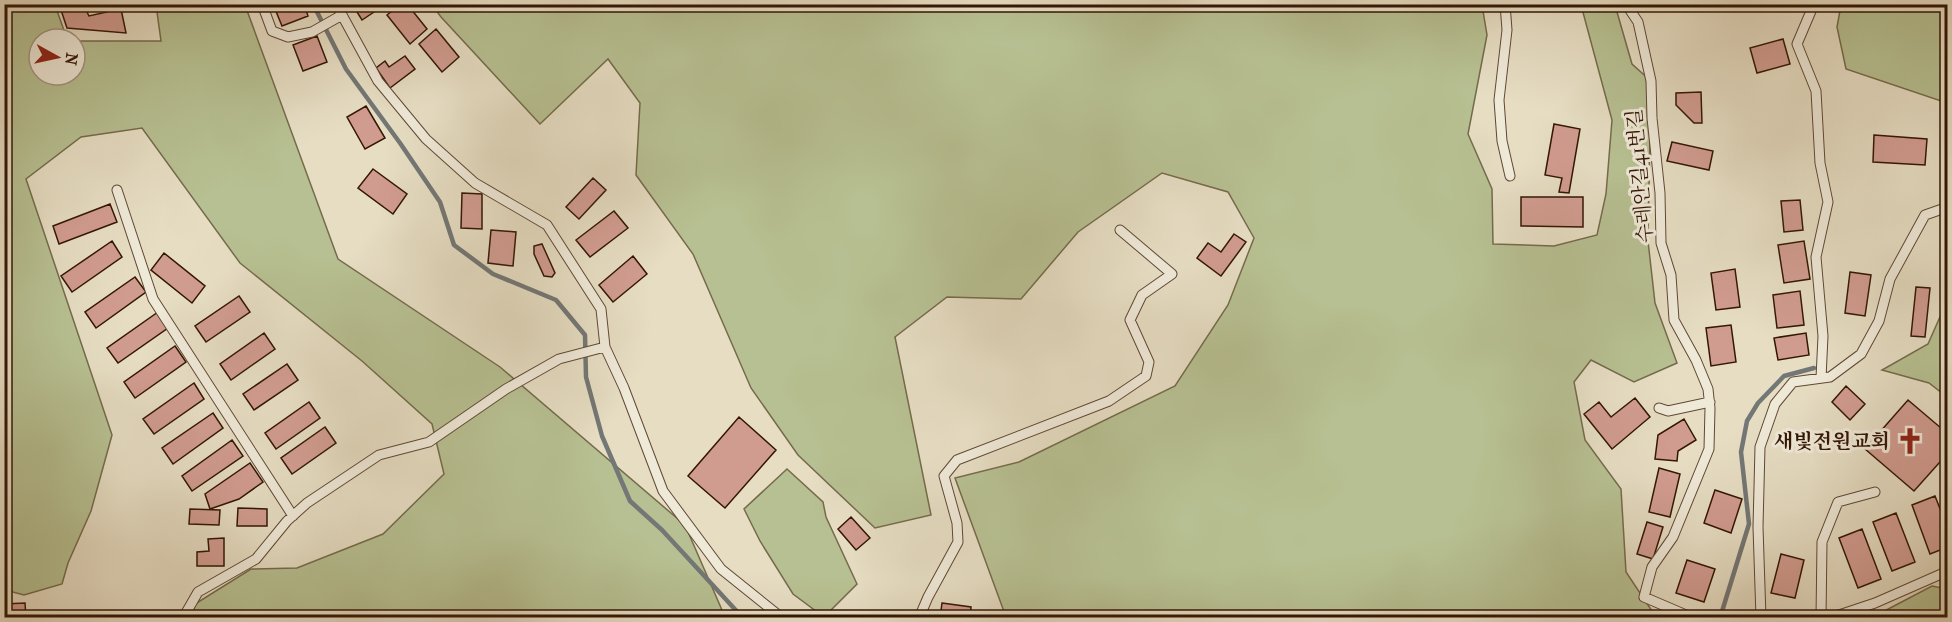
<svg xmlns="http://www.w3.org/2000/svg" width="1952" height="622" viewBox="0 0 1952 622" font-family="'IM FELL French Canon','Noto Serif KR',serif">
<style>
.green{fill:#b7c092;stroke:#756b4c;stroke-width:1.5}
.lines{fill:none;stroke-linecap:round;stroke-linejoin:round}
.stream{stroke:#737775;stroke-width:4.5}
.building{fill:#d19c90;stroke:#331605;stroke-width:1.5}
.lane-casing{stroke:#604834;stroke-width:11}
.lane{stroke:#efe9d8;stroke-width:9}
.labels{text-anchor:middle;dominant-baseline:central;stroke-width:6;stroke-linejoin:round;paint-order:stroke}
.street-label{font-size:20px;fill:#331605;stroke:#efe9d8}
.poi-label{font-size:20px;font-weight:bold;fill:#331605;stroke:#efe9d8;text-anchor:end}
</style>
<rect width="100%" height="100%" fill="#e6ddc3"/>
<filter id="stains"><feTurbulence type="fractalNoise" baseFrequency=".00333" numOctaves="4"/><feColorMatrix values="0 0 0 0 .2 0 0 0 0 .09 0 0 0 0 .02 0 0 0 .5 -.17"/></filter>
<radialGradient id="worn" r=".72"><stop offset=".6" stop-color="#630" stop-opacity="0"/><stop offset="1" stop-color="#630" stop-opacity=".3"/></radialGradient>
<!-- green -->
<path class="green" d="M4 5H55L67 39H39V75H75V41H161L156 5H245L338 259 500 367 685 525 725 617H191L195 604 251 569 297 568 383 534 444 474 432 424 362 361 240 263 142 128 81 137 26 179 112 435 91 511 68 563 62 584 24 595 5 590Z
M432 5H1482L1487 35 1468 134 1492 189 1493 244 1554 246 1597 235 1606 194 1612 120 1581 5H1615L1632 64 1651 81 1648 241 1655 303 1677 363 1634 382 1591 360 1574 382 1585 440 1621 489 1626 572 1656 617H1006L955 478 1019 462 1175 386 1228 305 1254 238 1228 192 1162 173 1078 232 1021 299 947 297 895 337 931 515 875 528 798 455 751 388 693 254 636 175 640 103 608 59 540 124 441 17Z
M1841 5H1947V103L1846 69 1837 27Z
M1947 301V397L1929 383 1882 370 1928 344Z
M787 469 823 502 826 517 857 584 824 617 793 594 760 541 744 509Z
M1932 586 1947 589V617H1873Z"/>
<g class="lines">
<!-- stream -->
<path class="stream" d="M313 4 346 69 400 143 440 202 454 245 493 274 556 300 585 335 586 377 602 436 630 501 662 530 743 618
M1720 618 1749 524 1741 452 1747 421 1758 403 1784 376 1814 368"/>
</g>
<!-- building -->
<path class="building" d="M59 4H83L89 16 107 12 105 4H120L126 33 67 28Z
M273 4H304L308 16 282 26Z
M352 4H386L362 20Z
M400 4H407L427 29 410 44 387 15Z
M436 29 459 57 442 72 419 44Z
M317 36 327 62 303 71 293 45Z
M1783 39 1790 64 1757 73 1750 48Z
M405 56 415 69 390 88 376 68 385 61 389 67Z
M1701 92 1702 123H1694L1676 105V93Z
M366 106 385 138 365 149 347 117Z
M1554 124 1580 129 1569 193 1559 192 1562 178 1545 175Z
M1874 135 1927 139 1925 165 1873 162Z
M1672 142 1713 151 1709 170 1667 161Z
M373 169 407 194 393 214 358 188Z
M593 178 606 190 579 219 566 207Z
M462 193 482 194V229L461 228Z
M1521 197H1583V227L1521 226Z
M1800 200 1803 230 1784 232 1781 201Z
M110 204 117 222 59 244 53 226Z
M614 211 628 228 590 257 576 240Z
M491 230 516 232 513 266 488 263Z
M1234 234 1246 242 1221 276 1197 258 1208 243 1221 252Z
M112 241 122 257 72 292 61 276Z
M1804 241 1810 279 1784 283 1778 245Z
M542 244 555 273 552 277 544 276 534 254V246Z
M164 253 205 286 192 303 151 270Z
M633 256 647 274 613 302 599 285Z
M1735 269 1740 307 1716 310 1711 273Z
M1850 272 1871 275 1865 316 1845 313Z
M135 277 146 292 96 328 85 312Z
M1916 287 1930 288 1925 337 1911 336Z
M1800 291 1804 325 1777 328 1773 295Z
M239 296 250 312 206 342 195 326Z
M158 312 168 328 118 363 107 348Z
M1731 325 1736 362 1711 366 1706 328Z
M264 333 275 349 231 380 220 364Z
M1806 333 1809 355 1778 360 1774 338Z
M175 346 186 362 135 398 124 382Z
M287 364 298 380 254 410 243 394Z
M194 383 204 399 154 434 143 419Z
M1846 386 1865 404 1850 420 1832 402Z
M1635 398 1650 417 1612 449 1584 414 1599 402 1611 417Z
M1908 400 1948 434V453L1914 491 1865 449Z
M309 402 320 418 276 449 265 433Z
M213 413 223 428 173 464 162 448Z
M739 417 776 450 725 508 688 476Z
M1684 419 1696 440 1678 451 1677 461 1655 459 1658 435Z
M325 427 336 443 292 474 281 458Z
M232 440 243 456 192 491 182 476Z
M250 463 263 482 239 499 210 509 205 494Z
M1659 468 1680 474 1670 517 1649 512Z
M1715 490 1742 499 1731 533 1704 523Z
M1935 496 1948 529V547L1930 554 1912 505Z
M238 508 267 509V526H237Z
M190 509 220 510 219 525 189 524Z
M1896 513 1915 562 1892 571 1873 522Z
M851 517 870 538 856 550 838 529Z
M1647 522 1663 527 1653 559 1637 554Z
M1862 529 1881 579 1858 588 1839 538Z
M224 538V566H197V552L209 551 208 539Z
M1781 554 1804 560 1795 598 1771 593Z
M1687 560 1715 569 1704 602 1676 593Z
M25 603 26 618H4V604Z
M942 603 971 607 970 618H940Z"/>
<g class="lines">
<defs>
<path id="lane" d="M262 4 272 31 288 37 312 32 342 15
M336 4 378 81 426 139 475 183 547 225 601 309 605 347 624 388 663 491 721 569 782 618
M1505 4 1507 30 1499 100 1502 141 1510 176
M1626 4 1638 22 1651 81 1652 118 1660 193 1661 243 1671 275 1674 320 1696 360 1708 389 1710 408 1709 449 1673 537 1652 567 1644 597 1693 618
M1814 4 1797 44 1816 91 1820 163 1828 202 1816 257 1823 336 1821 378
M117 190 153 299 293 516
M1659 408 1668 411 1710 402
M183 618 198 592 256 559 287 521 307 503 379 455 429 442 506 389 559 359 605 347
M919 618 928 597 958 542 957 523 944 476 957 460 1109 401 1146 376 1149 362 1130 320 1142 295 1172 274 1120 230
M1761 618 1758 527 1760 447 1775 404 1793 382 1830 377 1861 354 1879 321 1890 279 1925 215 1948 207
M1821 618 1822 542 1838 502 1875 492
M1830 618 1875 603 1948 571"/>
</defs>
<!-- lane casing -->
<use href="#lane" class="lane-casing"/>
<!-- lane -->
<use href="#lane" class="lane"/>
</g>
<!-- icons -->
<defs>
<symbol id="church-bare" viewBox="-9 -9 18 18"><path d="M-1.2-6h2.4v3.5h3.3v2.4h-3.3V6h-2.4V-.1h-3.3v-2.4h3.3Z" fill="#8f2418" stroke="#efe9d8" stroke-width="2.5" paint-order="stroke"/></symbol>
</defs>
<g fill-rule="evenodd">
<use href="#church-bare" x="1891" y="422" width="38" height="38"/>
</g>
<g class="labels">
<!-- street labels -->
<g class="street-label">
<text transform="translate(1640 176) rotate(-95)">수레안길41번길</text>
</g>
<!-- poi labels -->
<g class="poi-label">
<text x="1890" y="441">새빛전원교회</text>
</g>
</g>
<!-- margin -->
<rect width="1952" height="622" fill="none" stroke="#e6ddc3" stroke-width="24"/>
<rect x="6" y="6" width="1940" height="610" fill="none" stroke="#331605" stroke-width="3"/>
<rect x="12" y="12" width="1928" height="598" fill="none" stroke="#331605" stroke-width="1.5"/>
<!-- north arrow -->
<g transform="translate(57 57) rotate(98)"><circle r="28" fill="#efe9d8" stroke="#a49584" stroke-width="1.5"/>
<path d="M0-4.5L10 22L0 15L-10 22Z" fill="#8f2418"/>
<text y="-9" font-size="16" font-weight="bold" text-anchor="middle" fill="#331605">N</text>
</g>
<rect width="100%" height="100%" filter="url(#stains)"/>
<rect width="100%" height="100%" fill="url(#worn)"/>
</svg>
